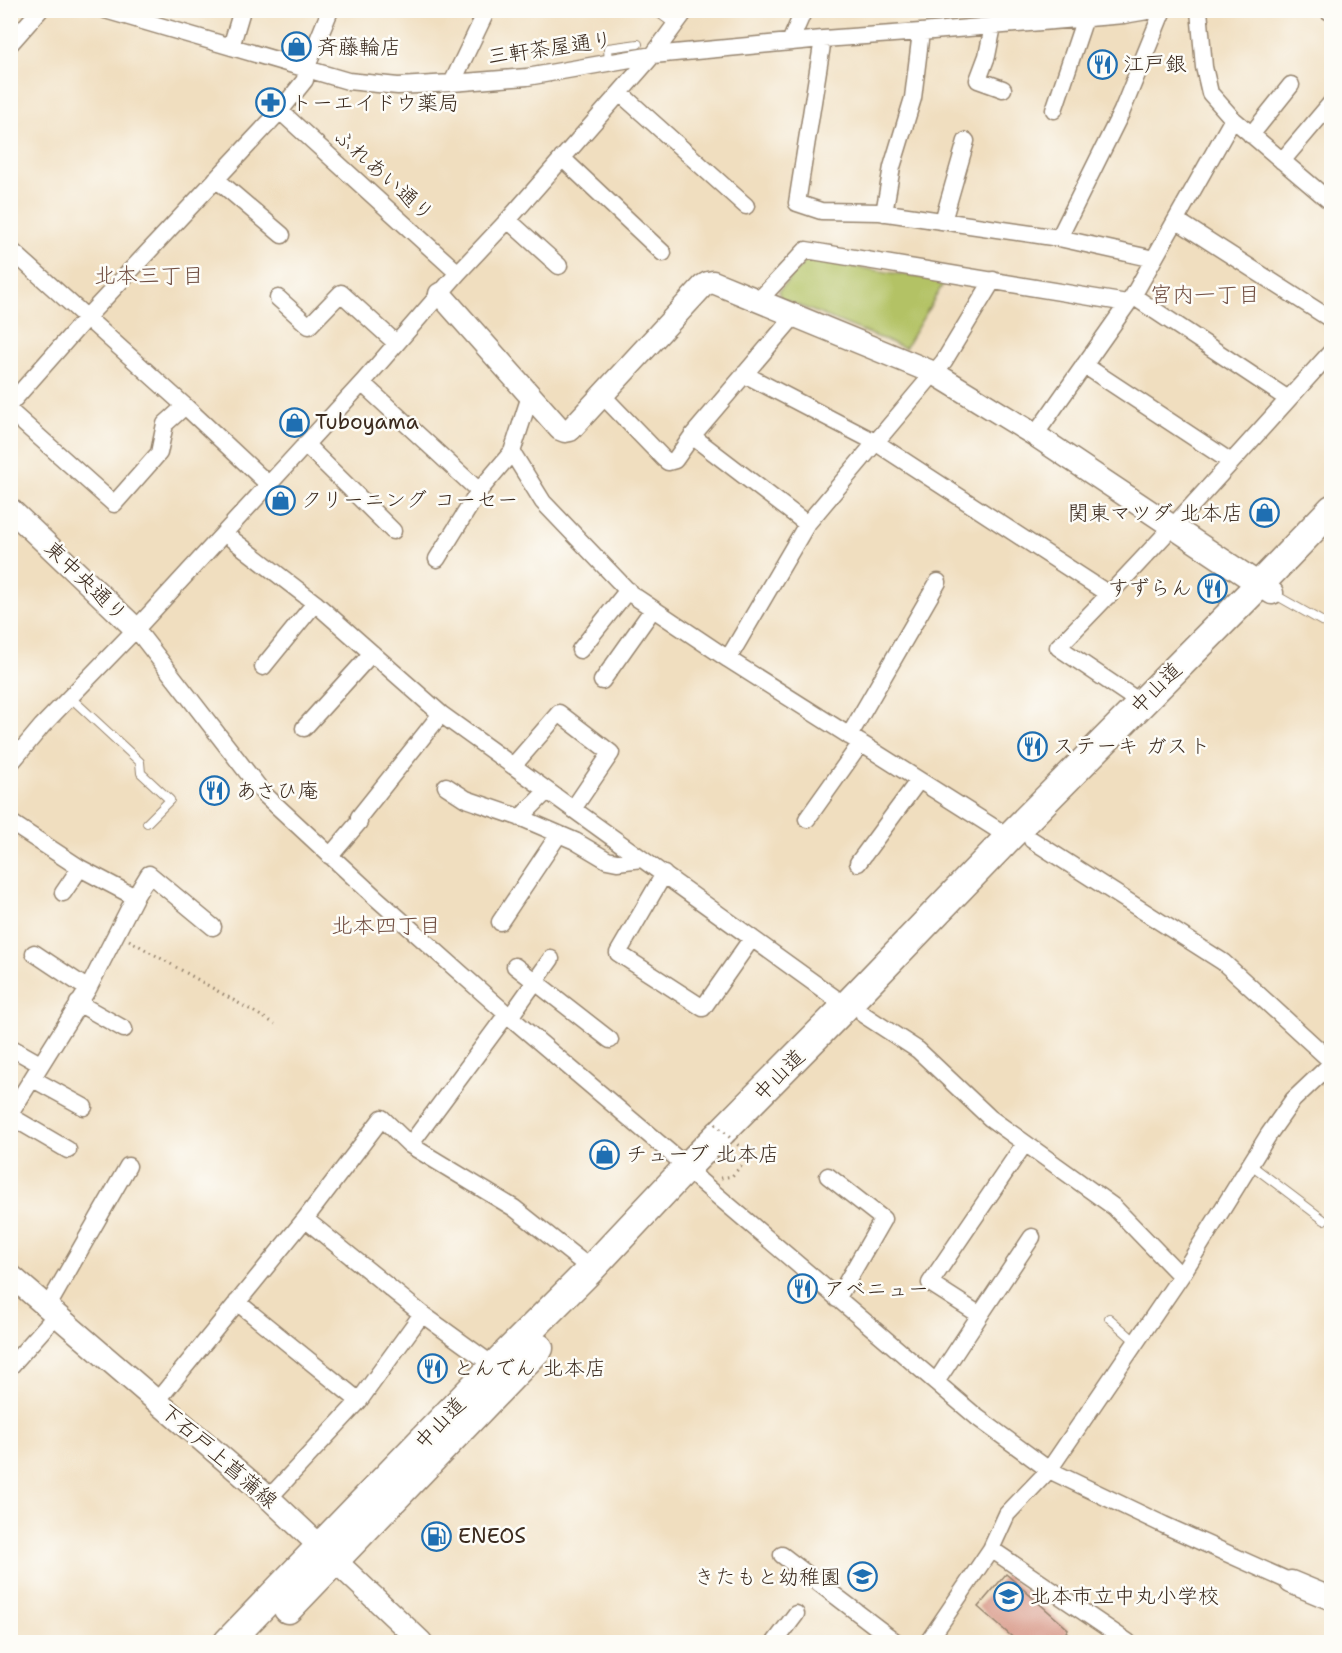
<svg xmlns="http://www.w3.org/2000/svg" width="1342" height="1653" viewBox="0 0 1342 1653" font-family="'Shantell Sans','Klee One',sans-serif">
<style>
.green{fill:#b3c265;stroke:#777642;stroke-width:1.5}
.building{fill:#d59281}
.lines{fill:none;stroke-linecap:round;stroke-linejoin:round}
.lane-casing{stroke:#96846e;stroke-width:10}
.street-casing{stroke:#96846e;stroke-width:19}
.secondary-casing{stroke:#96846e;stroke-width:25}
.highway-casing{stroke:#96846e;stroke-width:31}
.path{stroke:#96846e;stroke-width:3;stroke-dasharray:1.5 4.5;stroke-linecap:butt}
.lane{stroke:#fff;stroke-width:8}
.street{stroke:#fff;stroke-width:16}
.secondary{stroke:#fff;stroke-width:22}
.highway{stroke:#fff;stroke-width:28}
.path-bridge{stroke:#96846e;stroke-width:3;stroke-dasharray:1.5 4.5;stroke-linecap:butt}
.labels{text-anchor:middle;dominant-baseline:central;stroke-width:5;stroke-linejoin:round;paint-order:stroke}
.poi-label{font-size:21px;fill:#3b2a1e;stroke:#fdfcf7;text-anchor:start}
.street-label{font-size:21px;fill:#3b2a1e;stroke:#fdfcf7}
.neighbourhood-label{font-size:22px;fill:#714e41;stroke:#fdfcf7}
</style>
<rect width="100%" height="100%" fill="#fdfcf7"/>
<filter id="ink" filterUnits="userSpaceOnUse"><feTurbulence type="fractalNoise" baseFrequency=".0167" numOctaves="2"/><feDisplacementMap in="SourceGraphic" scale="12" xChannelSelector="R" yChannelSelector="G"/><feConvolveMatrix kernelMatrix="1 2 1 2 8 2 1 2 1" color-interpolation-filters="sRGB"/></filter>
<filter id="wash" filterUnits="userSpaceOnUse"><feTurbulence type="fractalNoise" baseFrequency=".008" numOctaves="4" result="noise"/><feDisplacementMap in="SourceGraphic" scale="24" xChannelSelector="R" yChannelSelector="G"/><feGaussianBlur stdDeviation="1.35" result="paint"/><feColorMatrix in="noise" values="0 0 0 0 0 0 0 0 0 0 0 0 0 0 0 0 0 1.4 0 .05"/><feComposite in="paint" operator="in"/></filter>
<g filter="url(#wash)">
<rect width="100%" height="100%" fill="#f0debf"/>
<!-- green -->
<path class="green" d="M805 261H817L945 281 905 348 780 298 779 291Z"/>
<g id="blocks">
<!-- building -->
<path class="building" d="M1006 1574 1068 1629 1066 1632 1075 1639 1072 1642H1018L978 1607Z"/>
</g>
</g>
<g filter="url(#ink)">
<use href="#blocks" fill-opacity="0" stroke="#96846e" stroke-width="1.5"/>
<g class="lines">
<defs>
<path id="lane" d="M660 14 675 25
M609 63 608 48 638 44
M1272 593 1332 627
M70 697 140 762 141 773 170 800 147 823
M1250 1164 1324 1220
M1109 1318 1135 1341"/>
<path id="street" d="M105 10 348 81 398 86 452 83 527 77 653 55 823 39 921 32 1124 15 1153 10
M1199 10 1204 67 1210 93 1233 119 1332 203
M1327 10 1332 13
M993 26 987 56 978 80 1003 89
M823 39 797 203 821 211 880 212 1059 238 1154 259
M790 42 804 10
M10 44 40 10
M231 47 242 10
M452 83 487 10
M620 93 746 206
M1054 110 1085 18
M280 111 458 273
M1251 135 1291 85
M562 158 663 253
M1282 161 1332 102
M216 179 282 235
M884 213 892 167 913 98 921 32
M508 220 559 266
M1176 220 1332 320
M943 221 966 141
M1059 238 1122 111 1163 10
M10 249 185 406 268 484
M1133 296 1288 399
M278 298 309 326 341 293 396 343
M758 301 806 250 1127 303
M1084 365 1231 462
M744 374 875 442 1110 595
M362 383 479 491
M603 396 663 458 668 462 675 460 692 436 795 315
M10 404 87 317 280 111 305 80 306 69 329 13
M10 411 114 504 159 453 165 424 185 406
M1035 435 1133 296 1233 119
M692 436 807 524 944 361 993 280
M305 444 393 531
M512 452 543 502 631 594 728 659 1009 837
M224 533 315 603 441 714 846 1006
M437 559 479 491 512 452 530 396
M136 629 264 794 375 897 510 1017 687 1167 700 1181 978 1418 1049 1470 1164 1525 1291 1582
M580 650 628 590
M728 659 807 524
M263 667 315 603
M602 681 653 609
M1141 703 1058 647C1153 551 1241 451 1332 351
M304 728 372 653
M849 736 938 582
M10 764 42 726 136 629 362 383 458 273 508 220 653 55 686 10
M513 766 559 713 611 753 573 809
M446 786 466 799 524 819 575 841 607 860 617 862 642 859
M520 818 547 791
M807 819 861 743
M10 822 80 868 135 897 88 989 10 1114
M1032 840 1223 962 1332 1062
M330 856 359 822V817L441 714
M858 863 919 780
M664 874 618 953 703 1008 752 938
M63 893 80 868
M135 897 149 874 213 927
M500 922 559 834
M34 953 88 989
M515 966 610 1040
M78 1003 124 1029
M864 1015 918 1050 990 1118 1114 1207 1181 1276
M510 1017 551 959
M10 1047 40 1064
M33 1079 84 1107
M10 1116 68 1150
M410 1145 507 1014
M828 1176 883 1219 837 1299
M305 1219 422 1314 494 1366
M237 1302 359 1401
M48 1306 128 1166
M980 1315 1032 1237
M10 1367 57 1314
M936 1382 980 1315 930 1283 1025 1143
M157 1401 305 1219 382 1118 410 1145 514 1208 591 1269
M269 1498 359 1401 422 1314
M991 1549 1128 1642
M782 1555 896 1642
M775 1642 796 1614
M928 1642 991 1549 1007 1514 1049 1470 1181 1276 1269 1134 1293 1100 1332 1063"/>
<path id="secondary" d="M440 294 560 429 565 431 570 430 703 286 708 283 713 282 934 373 1035 435 1272 593
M10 509 136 629
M10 1275 269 1498 421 1642
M1291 1582 1332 1599"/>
<path id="highway" d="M288 1609 539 1348
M228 1642 494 1366 591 1269 687 1167 846 1006 1009 837 1259 585 1332 509"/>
</defs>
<!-- lane casing -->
<use href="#lane" class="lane-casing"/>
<!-- street casing -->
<use href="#street" class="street-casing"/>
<!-- secondary casing -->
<use href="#secondary" class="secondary-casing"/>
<!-- highway casing -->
<use href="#highway" class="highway-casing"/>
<!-- path -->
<path class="path" d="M129 940 275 1024
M721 1178 732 1176 750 1156"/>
<!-- lane -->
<use href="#lane" class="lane"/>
<!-- street -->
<use href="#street" class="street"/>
<!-- secondary -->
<use href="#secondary" class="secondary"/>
<!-- highway -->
<use href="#highway" class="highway"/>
<!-- path-bridge -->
<path class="path-bridge" d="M711 1120 750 1156"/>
</g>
</g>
<!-- icons -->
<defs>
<symbol id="shop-ring" viewBox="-11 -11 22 22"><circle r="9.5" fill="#fdfcf7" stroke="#1f6fb2" stroke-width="1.5"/><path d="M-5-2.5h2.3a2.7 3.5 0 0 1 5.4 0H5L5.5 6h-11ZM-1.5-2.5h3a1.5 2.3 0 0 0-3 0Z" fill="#1f6fb2"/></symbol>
<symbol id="restaurant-ring" viewBox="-11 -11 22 22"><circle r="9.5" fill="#fdfcf7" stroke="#1f6fb2" stroke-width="1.5"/><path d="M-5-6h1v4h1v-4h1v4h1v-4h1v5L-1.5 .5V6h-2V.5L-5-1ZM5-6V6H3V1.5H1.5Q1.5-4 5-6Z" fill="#1f6fb2"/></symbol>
<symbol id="pharmacy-ring" viewBox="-11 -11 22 22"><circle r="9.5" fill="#fdfcf7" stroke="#1f6fb2" stroke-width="1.5"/><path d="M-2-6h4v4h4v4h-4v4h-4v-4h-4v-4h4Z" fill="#1f6fb2"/></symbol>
<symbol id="fuel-ring" viewBox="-11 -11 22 22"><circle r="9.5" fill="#fdfcf7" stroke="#1f6fb2" stroke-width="1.5"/><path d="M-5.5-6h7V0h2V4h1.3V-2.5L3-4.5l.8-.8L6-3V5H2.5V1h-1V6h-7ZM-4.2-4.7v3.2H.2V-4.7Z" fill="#1f6fb2"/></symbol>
<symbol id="school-ring" viewBox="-11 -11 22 22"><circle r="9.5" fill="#fdfcf7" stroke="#1f6fb2" stroke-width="1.5"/><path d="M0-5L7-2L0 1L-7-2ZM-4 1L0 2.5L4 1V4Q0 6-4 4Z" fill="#1f6fb2"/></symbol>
</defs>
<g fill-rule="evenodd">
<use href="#shop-ring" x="280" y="30" width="33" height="33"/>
<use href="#restaurant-ring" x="1086" y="48" width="33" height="33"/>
<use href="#pharmacy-ring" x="254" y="86" width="33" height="33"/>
<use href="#shop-ring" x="278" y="406" width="33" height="33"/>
<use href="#shop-ring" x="264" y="484" width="33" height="33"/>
<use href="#shop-ring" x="1248" y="496" width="33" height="33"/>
<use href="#restaurant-ring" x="1196" y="572" width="33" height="33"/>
<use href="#restaurant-ring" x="1016" y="730" width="33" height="33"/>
<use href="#restaurant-ring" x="198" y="774" width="33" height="33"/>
<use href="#shop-ring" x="588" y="1138" width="33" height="33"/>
<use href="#restaurant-ring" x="786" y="1272" width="33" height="33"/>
<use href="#restaurant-ring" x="416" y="1352" width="33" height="33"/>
<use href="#fuel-ring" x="420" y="1520" width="33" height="33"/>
<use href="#school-ring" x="846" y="1560" width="33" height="33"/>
<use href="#school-ring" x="992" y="1580" width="33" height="33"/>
</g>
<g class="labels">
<!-- poi labels -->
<g class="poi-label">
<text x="317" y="47">斉藤輪店</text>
<text x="1123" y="64">江戸銀</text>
<text x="291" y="103">トーエイドウ薬局</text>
<text x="315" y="422">Tuboyama</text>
<text x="301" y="500">クリーニング コーセー</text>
<text x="1243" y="513" text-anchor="end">関東マツダ 北本店</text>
<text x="1192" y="588" text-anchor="end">すずらん</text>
<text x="1053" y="746">ステーキ ガスト</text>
<text x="236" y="791">あさひ庵</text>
<text x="626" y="1154">チューブ 北本店</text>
<text x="824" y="1289">アベニュー</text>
<text x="453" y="1368">とんでん 北本店</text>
<text x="458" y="1536">ENEOS</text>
<text x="841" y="1577" text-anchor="end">きたもと幼稚園</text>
<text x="1030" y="1596">北本市立中丸小学校</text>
</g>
<!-- street labels -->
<g class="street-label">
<text transform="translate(550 48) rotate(-8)">三軒茶屋通り</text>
<text transform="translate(384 175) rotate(42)">ふれあい通り</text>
<text transform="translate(86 581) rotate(44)">東中央通り</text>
<text transform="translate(1156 688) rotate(-45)">中山道</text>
<text transform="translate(779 1075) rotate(-45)">中山道</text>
<text transform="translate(440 1423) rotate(-46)">中山道</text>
<text transform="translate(219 1456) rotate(41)">下石戸上菖蒲線</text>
</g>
<!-- neighbourhood labels -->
<g class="neighbourhood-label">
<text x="149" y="275">北本三丁目</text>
<text x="1205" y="294">宮内一丁目</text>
<text x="386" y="925">北本四丁目</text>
</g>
</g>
<!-- margin -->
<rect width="1342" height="1653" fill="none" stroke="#fdfcf7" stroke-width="36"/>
</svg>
